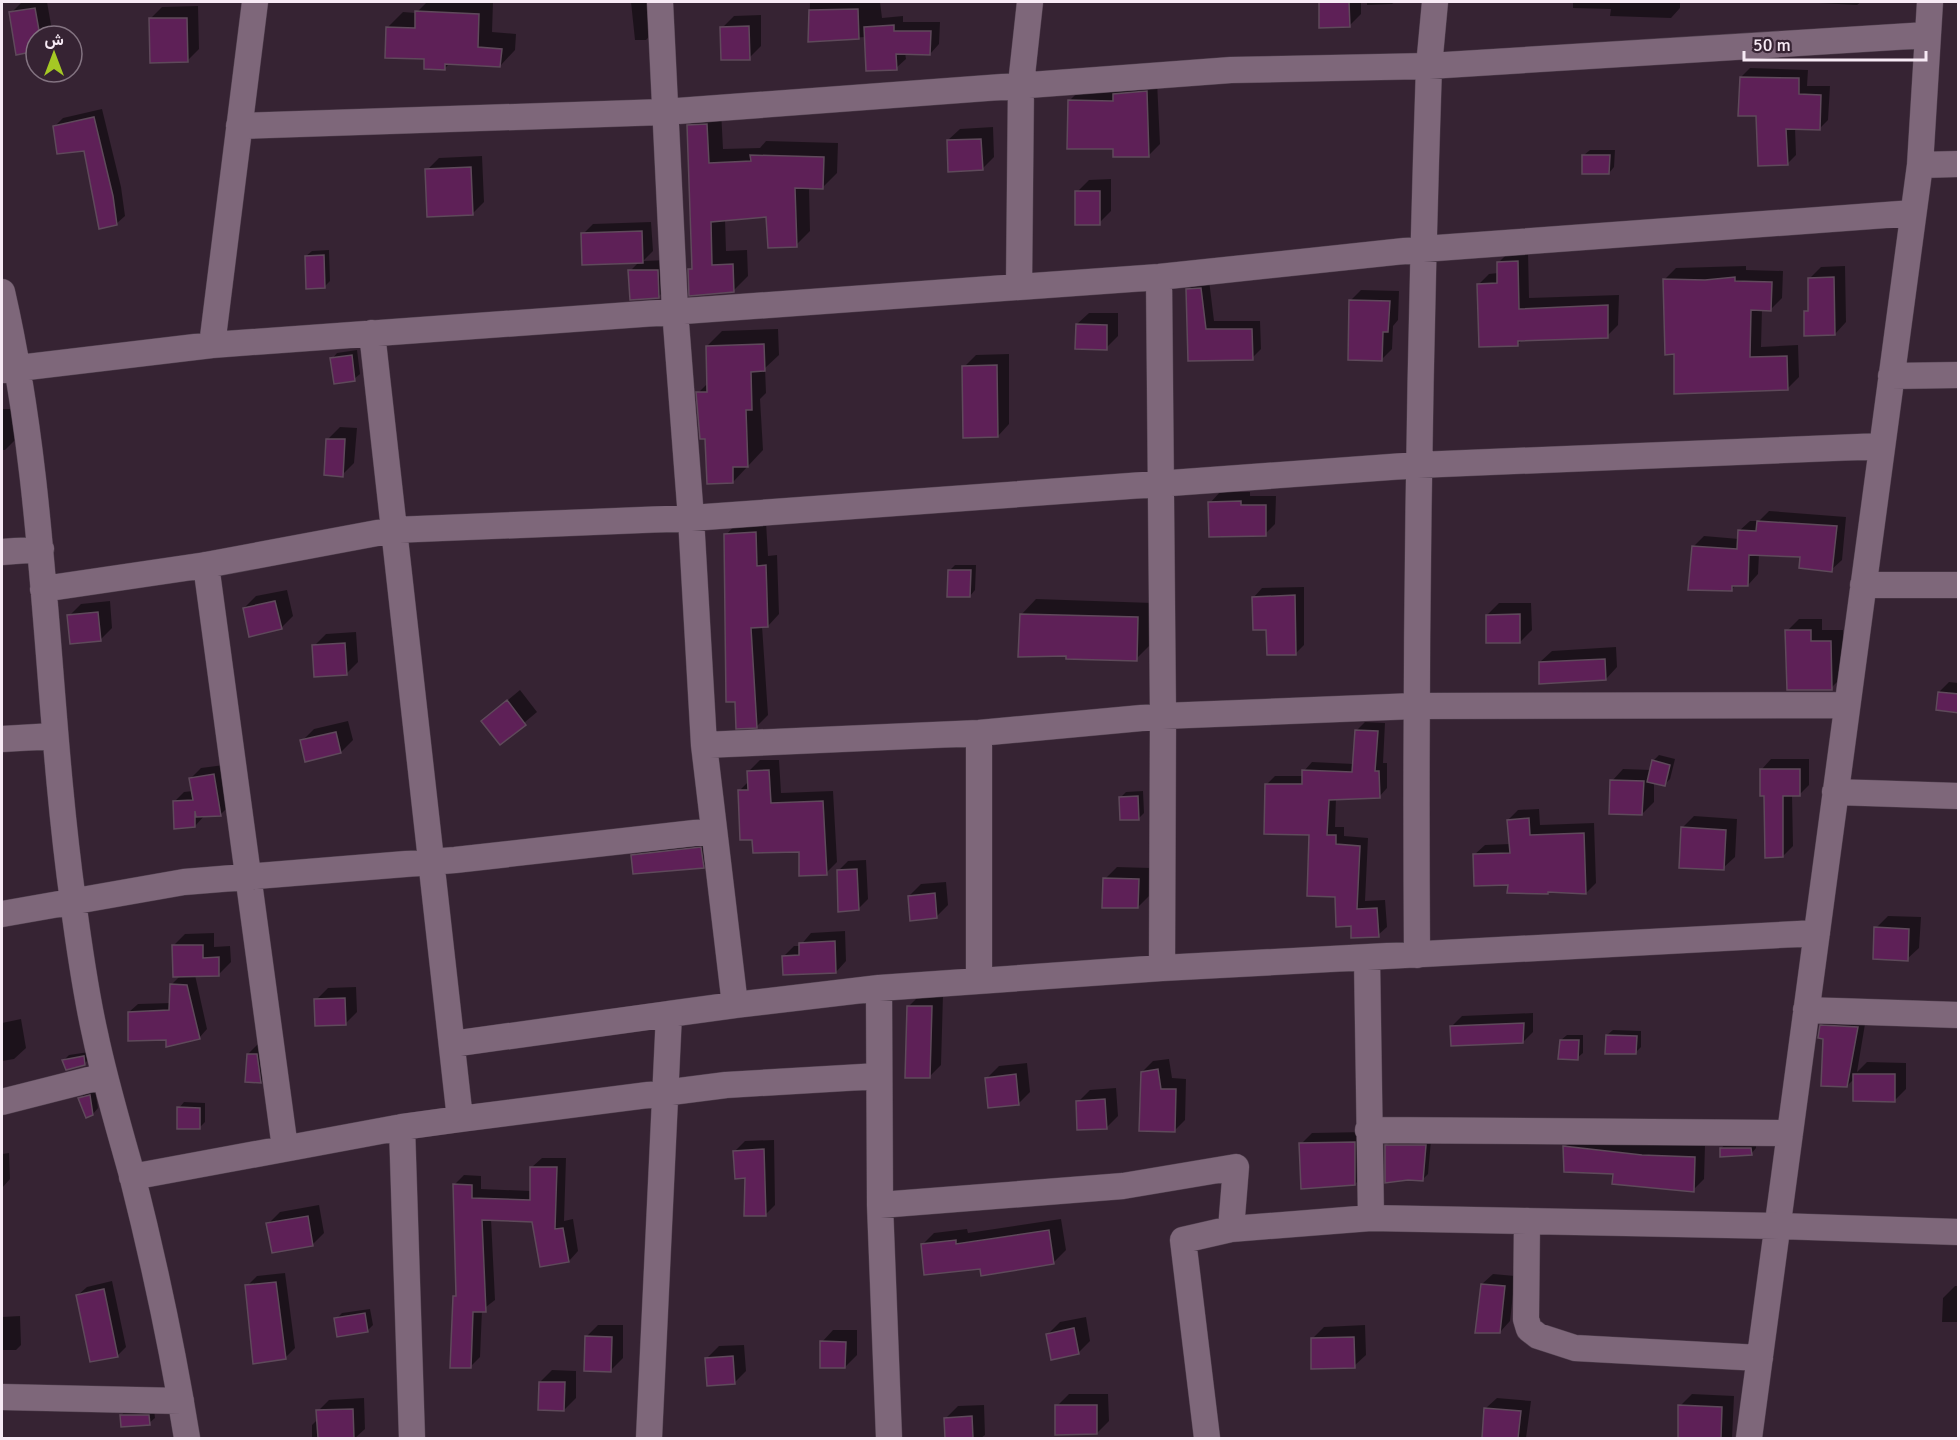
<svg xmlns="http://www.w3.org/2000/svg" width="1960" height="1440" viewBox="0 0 1960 1440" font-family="Signika,Vazirmatn,sans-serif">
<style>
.shadow{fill:#0007}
.building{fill:#5e2057;stroke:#5f495b;stroke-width:1.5}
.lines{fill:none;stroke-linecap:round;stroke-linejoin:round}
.street-casing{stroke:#51414f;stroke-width:27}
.street{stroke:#7e677a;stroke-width:26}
</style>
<rect width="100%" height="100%" fill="#362333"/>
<!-- shadow -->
<path class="shadow" d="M22 2H47L53 36H36V50L11 13Z
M427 2H493L492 32 516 34 515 50 500 66 450 63 444 69 387 28 403 12 416 13Z
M631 2H655L656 29 646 40H635Z
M810 2H880L882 18 903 16V22H940L939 44 930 54 905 53 906 59 896 68 866 37 809 40Z
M1320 2H1361V14L1349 26H1321Z
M1367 2H1395L1392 4 1367 5Z
M1573 2H1680V8L1671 18 1610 16 1611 9 1573 8Z
M1800 2H1861L1857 5Z
M198 6 199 49 187 61 150 19 162 7Z
M761 15V46L749 58 722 28 734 16Z
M1750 68 1808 70 1807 86H1830L1828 120 1819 129 1795 128 1796 155 1787 164 1741 77Z
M1157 81 1160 144 1149 155 1114 148 1069 101 1080 90Z
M102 109 121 187 125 216 116 224 85 149 55 126 63 118Z
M721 110 723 149 760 148 766 141 838 143 837 173 823 187H809L810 231 796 245 768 216 725 219 726 251 747 250 748 276 733 291 690 270 693 267 688 126 703 111Z
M993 127 994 157 982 169 948 140 960 129Z
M1590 150H1615L1614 167 1609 173 1584 155Z
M482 156 484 202 472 214 427 170 439 158Z
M1111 179V211L1099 223 1077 192 1089 180Z
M651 222 653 251 643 261 668 260 669 286 659 296 630 271 639 262 583 234 593 224Z
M329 250 330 281 324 287 306 256 312 251Z
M1528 251 1529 298 1619 295 1618 325 1607 336 1523 339 1517 345 1479 284 1489 274 1498 273V263L1509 252Z
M1746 266V270L1783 271 1782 298 1771 309H1762L1761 347 1798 345 1799 377 1787 389 1676 353 1665 279 1676 268Z
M1845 266 1846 322 1835 334 1806 312 1810 307 1809 279 1821 267Z
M1209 280 1214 321H1260L1261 349 1252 358 1190 360 1188 290 1197 281Z
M1361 290 1399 291 1398 320 1393 326 1392 349 1381 360 1351 300Z
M1089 313H1118V336L1106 348 1077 324Z
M778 329 779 355 765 368 766 393 760 399 763 450 733 482 706 437 698 393 708 383 707 346 722 331Z
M357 350 360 374 354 379 332 359 337 353Z
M1009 354V424L998 436 964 367 976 355Z
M2 409H16L17 438 5 450H2Z
M340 427 357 428 354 463 342 475 328 439Z
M1220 492H1250V496H1276L1275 524 1265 534 1210 503Z
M1769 511 1846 517 1842 560 1831 570 1802 556 1759 554 1758 574 1748 585H1736L1731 590 1694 546 1704 536 1739 539V531L1750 521H1759Z
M766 522 768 556 777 555 779 614 768 626H762L768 715 757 726 726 535 737 523Z
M955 565H976L975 590 970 596 950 570Z
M1304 587V645L1295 654 1268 628 1254 597 1262 588Z
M287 590 293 616 281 628 244 608 256 596Z
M1036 599 1153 603 1151 644 1136 659 1021 615Z
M110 601 112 628 100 640 69 616 81 604Z
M1499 603H1531L1532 630 1520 642 1487 615Z
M1799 619H1822V630H1843V676L1831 688 1787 631Z
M356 632 358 662 346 674 314 646 326 634Z
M1616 647 1617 667 1606 679 1540 662 1552 651Z
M1958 679V712L1937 709 1940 691 1949 682 1958 683Z
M520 690 537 712 500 743 483 721Z
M348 721 353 740 341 752 306 760 302 741 314 729Z
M1365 722 1385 723 1383 763H1387V788L1379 797 1336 798 1335 827H1344V836L1368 838 1365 901 1385 900 1387 927 1378 935 1352 925 1310 834 1266 785 1275 776H1303L1304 771 1312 762 1354 764 1356 731Z
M1659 755 1675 759 1670 779 1664 785 1654 782V802L1642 814 1612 781 1623 769 1651 770 1653 761Z
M1771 759H1809V785L1799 795H1792L1793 846 1783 856 1762 769Z
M760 760H779L781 793 833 791 837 862 826 873 800 850 754 838 739 791 749 781V771Z
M224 765 231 804 220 815H205L195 826 174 802 184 792 193 791 190 779 201 768Z
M1143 791 1144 813 1139 818 1121 797 1126 792Z
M1539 809 1540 825 1594 823 1596 883 1586 893 1474 855 1485 845 1510 844 1508 820 1518 810Z
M1694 816 1737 819 1735 857 1723 868 1682 828Z
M713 836 715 854 703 866 633 856 645 844Z
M866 860 868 899 858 909 838 871 848 861Z
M1117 867 1151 868 1150 895 1138 907 1105 879Z
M946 882 948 905 936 917 909 896 921 884Z
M1888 916 1921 917 1919 948 1907 959 1876 928Z
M845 931 846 961 836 972 783 957 794 946H800L811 933Z
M214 933V947L230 946 231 962 219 974 195 975 207 1029 199 1038 167 1039 129 1012 138 1004 171 1003V985L180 976 173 946 185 934Z
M356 987 357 1012 345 1024 316 1000 328 988Z
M921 994 943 995 941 1065 929 1077 909 1006Z
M1533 1013V1032L1523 1042 1452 1026 1462 1016Z
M1830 1017 1866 1018 1857 1072 1867 1062 1906 1063V1089L1894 1101 1855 1078 1847 1086 1821 1026Z
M21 1019 26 1048 14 1059 2 1061V1023Z
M1613 1030 1641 1031V1047L1635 1053 1607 1035Z
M1567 1035H1583V1053L1577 1058 1561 1040Z
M260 1042 272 1070 261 1082 248 1054Z
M89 1052 90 1058 84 1064 64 1060 69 1055Z
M1169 1059 1172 1078 1186 1079 1185 1120 1174 1131 1142 1072 1153 1061Z
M1027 1063 1030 1092 1018 1104 987 1078 999 1066Z
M1116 1088 1118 1116 1106 1128 1078 1102 1090 1090Z
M95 1090 98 1108 93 1114 80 1099 85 1093Z
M184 1102 205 1103V1122L199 1128 179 1108Z
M1365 1132 1366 1173 1355 1184 1301 1144 1312 1133Z
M1576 1136 1654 1144 1705 1146 1704 1179 1693 1190 1615 1173 1565 1147Z
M774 1140 775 1205 765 1215 735 1151 745 1141Z
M1392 1140H1431L1428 1174 1422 1180 1387 1181 1386 1146Z
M1727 1143H1756V1148L1751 1154 1721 1148Z
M9 1153 10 1179 2 1188V1154Z
M542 1158H566L564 1221 573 1219 578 1251 569 1261 533 1221 491 1219 495 1300 482 1310 480 1357 470 1367 454 1297 458 1293 454 1185 464 1175 481 1176V1189L531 1191 532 1167Z
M319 1205 324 1233 312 1245 268 1224 280 1212Z
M1061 1219 1066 1250 1054 1262 983 1274 982 1267 922 1245 934 1233 967 1229 968 1233Z
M285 1273 295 1348 285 1358 247 1286 257 1276Z
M1493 1274 1515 1276 1510 1321 1500 1332 1482 1284Z
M112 1281 126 1347 117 1356 78 1295 87 1287Z
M1955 1286H1958V1322H1942L1943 1298Z
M370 1309 373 1325 367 1331 336 1319 342 1313Z
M20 1316 21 1345 16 1350H2V1317Z
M1086 1317 1090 1341 1078 1353 1048 1334 1060 1322Z
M598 1325H623V1358L611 1370 586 1337Z
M1365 1325 1366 1355 1354 1366 1312 1339 1324 1327Z
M833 1330H857V1355L845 1367 822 1342Z
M744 1345 746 1371 734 1383 707 1358 719 1346Z
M552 1370 576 1371V1398L564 1410 540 1382Z
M1069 1394H1108L1109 1421 1097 1433 1057 1406Z
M1692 1394 1734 1396 1732 1438H1679L1680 1406Z
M364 1398 365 1429 355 1438H312V1425L318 1419V1411L329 1400Z
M1497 1398 1531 1401 1526 1438H1484L1486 1408Z
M984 1405 985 1435 981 1438H946V1418L958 1406Z
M127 1410H154L155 1418 149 1423 121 1415Z"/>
<!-- building -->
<path class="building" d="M1319 2H1349L1350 27 1319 28Z
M35 8 40 36H36V51L16 55 9 12Z
M858 9 859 39 808 42 809 10Z
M415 11 479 14 478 47 502 49 500 67 445 64V70L424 69V59L385 58 386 27 415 28Z
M149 18H187L188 62 150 63Z
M894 25V31H931L930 55 896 54 897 70 866 71 864 27Z
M749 26 750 60H721L720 27Z
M1740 77 1799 78V94L1821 95 1820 130 1786 129 1788 165 1758 166 1756 116H1738Z
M1147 91 1149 157H1113V149H1067L1068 100 1113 101V94Z
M94 117 113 196 117 225 99 229 84 151 57 154 53 126Z
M707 124 709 163 751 161 750 155 824 157 823 189 795 188 797 247 768 248 766 217 711 222 712 265 733 264 734 292 689 296 688 269H692L687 125Z
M981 139 983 170 948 172 947 140Z
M1582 155H1610L1609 174H1582Z
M471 167 473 215 427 217 425 169Z
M1075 191H1100V225H1075Z
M642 231 643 263 582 265 581 233Z
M324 255 325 288 306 289 305 256Z
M1518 261 1519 309 1608 305V338L1518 341V346L1479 347 1477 284 1497 283V262Z
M628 270H658L659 298 630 300Z
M1735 277V281L1772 282 1771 311 1751 310 1750 357 1787 356 1788 390 1674 394V354L1665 355 1663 279 1705 280Z
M1834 277 1835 335 1804 336V311H1808V278Z
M1201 288 1206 329H1252L1253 360 1188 361 1186 289Z
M1349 300 1390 301 1388 332H1383L1382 361 1348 360Z
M1076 324 1107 325V350L1075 349Z
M764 344 765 371 751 372 752 410H746L748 467H733V483L707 484 705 439H700L696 392H707L706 346Z
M352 355 355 381 334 384 330 358Z
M997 365 998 437 963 438 962 366Z
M326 439H345L343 477 324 475Z
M1241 501V505H1266V536L1209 537 1208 502Z
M1757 521 1837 526 1832 572 1799 568 1800 557 1749 555 1748 586H1732V591L1688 590 1692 546 1737 549 1738 530 1756 531Z
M756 532 757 566 766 565 768 627 751 628 757 728 736 729 735 702H726L724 534Z
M948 570H971L970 597H947Z
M1295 595 1296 655H1267L1266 630H1253L1252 597Z
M275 601 282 629 249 637 243 608Z
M98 612 101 641 70 644 67 615Z
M1020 614 1138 617 1137 661 1066 659V656L1018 657Z
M1520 614V643H1486V615Z
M1785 630H1811V641H1831L1832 690H1787Z
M345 643 347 675 314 677 312 645Z
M1605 659 1606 680 1539 684V662Z
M1938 692 1959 694V713L1936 710Z
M507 700 526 725 500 745 481 721Z
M1355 730 1378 731 1375 771H1379L1380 798 1329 800 1327 835H1336V844L1360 846 1357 909 1377 908 1379 937 1351 938V926L1336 927 1335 897 1307 896 1309 835 1264 834 1265 784H1302V770L1352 772Z
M336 732 341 753 305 762 300 740Z
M1652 760 1670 765 1665 786 1647 782Z
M1760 769H1800V796H1783V857L1765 858 1764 796H1760Z
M769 770 771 803 823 801 827 875 799 876V852L753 853 752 840H740L738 790H748L747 771Z
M214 774 221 816 196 817 195 811V827L174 829 173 801 193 800 189 778Z
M1610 780 1644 781 1642 815 1609 814Z
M1138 796 1139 820H1120L1119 797Z
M1529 818 1530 835 1584 833 1586 894 1548 892V894L1507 893 1508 885 1474 886 1473 854 1510 853 1507 820Z
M1681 827 1726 830 1724 870 1679 868Z
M701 847 704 868 633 874 631 855Z
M857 869 859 910 838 912 837 870Z
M1103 878 1139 879 1138 908H1102Z
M935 893 937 918 910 921 908 896Z
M1874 927 1909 929 1908 961 1873 959Z
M835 941 836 973 783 975 782 956 799 955V943Z
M172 945H203V958L219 957V976L173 977Z
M170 984 187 985 200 1039 166 1047V1040L128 1041V1012L169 1010Z
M345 998 346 1025 315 1026 314 999Z
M907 1006H932L930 1078H905Z
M1524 1023 1523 1043 1451 1046 1450 1026Z
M1820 1025 1858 1027 1847 1087 1821 1086 1823 1039 1818 1038Z
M1606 1035 1637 1036 1636 1054H1605Z
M1560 1040H1579L1578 1060 1558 1059Z
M247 1054H257L261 1083 245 1082Z
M84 1056 85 1065 66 1070 62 1060Z
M1158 1069 1161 1089H1176L1175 1132 1139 1131 1141 1072Z
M1016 1074 1019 1105 988 1108 985 1078Z
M1853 1074H1895V1102L1853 1101Z
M90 1095 93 1115 86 1118 78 1098Z
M1105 1099 1107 1129 1077 1130 1076 1101Z
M177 1107 200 1108V1129H177Z
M1355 1142V1185L1301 1189 1299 1143Z
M1385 1145H1426L1423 1181 1408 1180 1385 1183Z
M1563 1146 1642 1155 1695 1157 1694 1192 1612 1184 1613 1174 1564 1172Z
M1720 1148H1751L1752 1155 1720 1157Z
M764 1149 766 1216H744L745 1178 735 1179 733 1151Z
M530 1167H557L555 1229 563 1228 569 1262 540 1267 532 1222 482 1220 486 1312H473L471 1368H450L453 1296H456L453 1184 472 1185V1198L530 1200Z
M308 1216 313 1246 272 1253 266 1223Z
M1049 1230 1054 1264 981 1276 980 1269 924 1275 921 1244 956 1240V1244Z
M276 1282 286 1359 253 1364 245 1285Z
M1481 1284 1505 1286 1500 1333H1475Z
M104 1289 118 1357 90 1362 76 1295Z
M365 1313 368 1332 337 1337 334 1318Z
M1074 1328 1079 1354 1051 1360 1046 1334Z
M585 1336 612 1337 611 1372 584 1371Z
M1354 1337 1355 1368 1311 1369V1338Z
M820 1341 846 1342 845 1368H820Z
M733 1356 735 1384 707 1386 705 1358Z
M539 1382H565L564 1411 538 1410Z
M1055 1405H1097V1434L1055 1435Z
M1678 1405 1722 1407 1721 1438H1678Z
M1484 1408 1521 1411 1518 1438H1482Z
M353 1409 354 1438H318L316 1410Z
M120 1415H149L150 1425 121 1427Z
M972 1416 973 1438H945L944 1418Z"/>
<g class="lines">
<defs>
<path id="street" d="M660 2 675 310 691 518 704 745 735 1005 879 988 1162 968 1817 933
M239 126 664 112 1231 70 1429 66 1927 35
M1920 165 1958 164
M1159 277 1163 716 1162 968
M1019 287 1021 84 1030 2
M2 292C48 492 45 699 73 901 79 946 85 990 95 1034 105 1082 119 1128 132 1175 154 1262 173 1351 187 1438
M372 333 460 1119
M212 345 255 2
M2 370 212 345 1019 287 1159 277 1423 249 1913 213
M1891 376 1958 375
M2 552 41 549
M206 565 285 1148
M1863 585H1958
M43 589 206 565 393 530 691 518 1418 465 1882 446
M979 733V980
M2 739 54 736
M704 745 979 733 1163 716 1415 706 1847 705
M1835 792 1958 796
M2 914 184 882 455 860 712 831
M1417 955C1415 659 1419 362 1429 66L1435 2
M1367 958 1371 1218
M879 988 880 1205 889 1438
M1806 1010 1958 1015
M452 1044 669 1014
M2 1102 104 1076
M402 1127 412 1438
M1368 1130 1790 1133
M132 1177 402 1127 460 1119 726 1085 879 1076
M880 1205 1123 1186 1236 1167 1231 1229 1371 1218 1778 1226 1958 1232
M1527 1221 1526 1319 1529 1329 1538 1336 1575 1348 1760 1358
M2 1397 181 1401
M649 1438 669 1014 735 1005
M1207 1438 1183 1240 1231 1229
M1749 1438 1920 165 1930 2"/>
</defs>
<!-- street casing -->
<use href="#street" class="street-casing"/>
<!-- street -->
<use href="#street" class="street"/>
</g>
<!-- border -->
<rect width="1960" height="1440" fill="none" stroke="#f7eaf5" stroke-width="6"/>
<!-- north arrow -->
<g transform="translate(54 54)"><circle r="28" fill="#362333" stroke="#837381" stroke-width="1.5"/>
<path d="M0-4.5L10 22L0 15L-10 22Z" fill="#a5c824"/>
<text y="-9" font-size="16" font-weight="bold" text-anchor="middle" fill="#f7eaf5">ش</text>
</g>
<!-- scale -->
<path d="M1744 51v9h182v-9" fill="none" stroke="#f7eaf5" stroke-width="3"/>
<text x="1753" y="51" font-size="18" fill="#f7eaf5" stroke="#362333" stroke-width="4.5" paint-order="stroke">50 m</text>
</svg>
